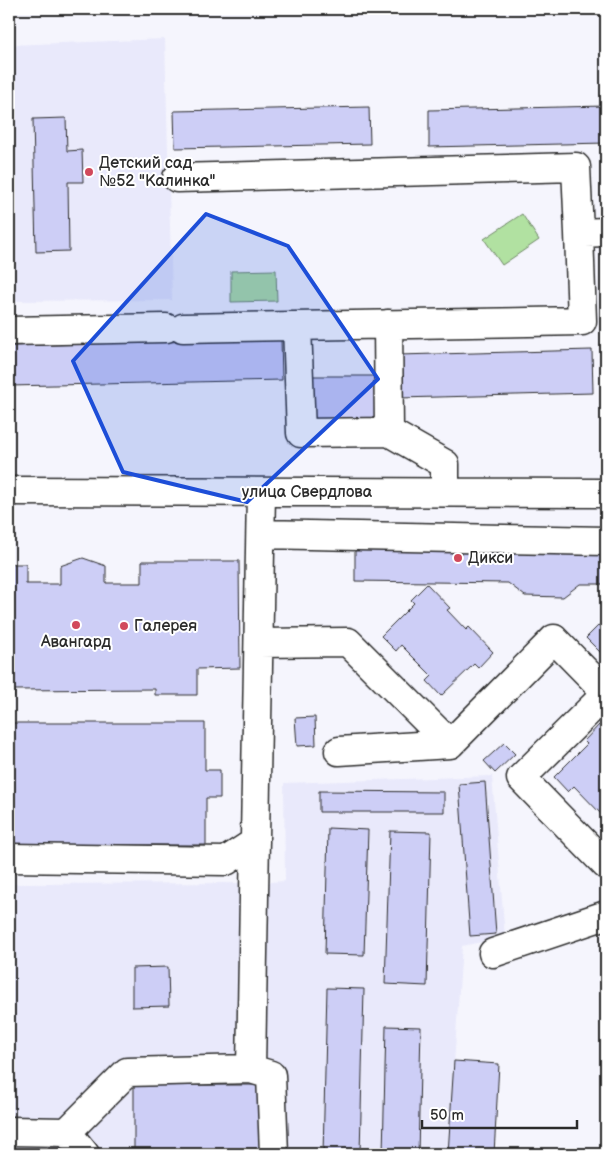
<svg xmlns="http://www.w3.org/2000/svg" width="615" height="1163" viewBox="0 0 615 1163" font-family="'Balsamiq Sans',sans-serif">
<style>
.built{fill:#e9e9fb}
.green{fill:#b1e1a1;stroke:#6e8666}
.building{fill:#cdcef6;stroke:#2b2b2b}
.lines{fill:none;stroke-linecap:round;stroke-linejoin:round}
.minor-casing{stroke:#2b2b2b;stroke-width:31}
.minor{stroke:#fff;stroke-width:28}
.marked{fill:#1d4ed8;fill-opacity:0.2;stroke:#1d4ed8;stroke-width:4;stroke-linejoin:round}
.poi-dot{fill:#d1495b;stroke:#fff;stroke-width:2}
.labels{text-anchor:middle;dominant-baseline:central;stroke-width:4;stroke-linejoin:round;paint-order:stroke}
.poi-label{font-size:16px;fill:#2b2b2b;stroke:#fff;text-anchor:start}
.street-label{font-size:16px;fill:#2b2b2b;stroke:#fff}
</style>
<rect width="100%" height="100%" fill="#f5f5fd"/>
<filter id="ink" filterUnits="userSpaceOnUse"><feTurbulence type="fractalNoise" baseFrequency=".02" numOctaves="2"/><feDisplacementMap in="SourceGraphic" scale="10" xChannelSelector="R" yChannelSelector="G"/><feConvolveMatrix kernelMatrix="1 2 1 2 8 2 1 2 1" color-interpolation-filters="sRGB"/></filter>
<g filter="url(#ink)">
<!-- built -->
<path class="built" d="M165 39 172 300 9 301V45Z
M492 776 505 937 462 946 448 1154H9V884L254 883 285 881 284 783Z"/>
<!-- green -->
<path class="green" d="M522 214 539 240 502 265 484 239Z
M276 270 277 301 231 302V271Z"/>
<!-- building -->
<path class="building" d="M606 106V143L429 147V110Z
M369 107 370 144 175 148 174 111Z
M66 118 67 151 82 150 83 182H68L69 251 36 252 33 119Z
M281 339 282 380 9 386V346Z
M592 350 593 393 399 398 398 355Z
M311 376H375V420L310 419Z
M355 550 606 554V584H580L563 597 525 596 508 583 355 581Z
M83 558 106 566V583H142V561H239L240 668 197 669V695H155V689L14 690V697H9V564H26V584H60V566Z
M427 584 450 608 447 610 466 630 469 627 493 652 478 668 474 664 441 696 427 681 432 676 401 645 396 651 381 636 414 603 411 600Z
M606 618V648L601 653 586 638Z
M315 717 316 745 297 746 295 718Z
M9 723H205V770H220V798H206V845H9Z
M599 725 606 732V829L600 823 605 818 574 786 568 792 554 777 587 744 584 741Z
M504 743 515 754 495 773 484 761Z
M485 782 496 934 470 936 459 784Z
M319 791 444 792V812H319Z
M328 828 368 830 364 955 325 954Z
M390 831 431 832 427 986 385 984Z
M168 967 169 1006 132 1007V968Z
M327 988 364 989 360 1154H323Z
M386 1026 421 1027 418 1154H383Z
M454 1061 499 1064 494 1154H448Z
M134 1085H264L265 1154H134Z"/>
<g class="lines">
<defs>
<path id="minor" d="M177 178 576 167 579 233 606 232
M388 324 389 432 445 464V492
M297 326 301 433 389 432
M183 328 582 321 579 233
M9 331 166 328
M9 491 606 493
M261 534 606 541
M259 643 348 642 450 744 554 639 606 692
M606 694 521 778 606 865
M339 751 450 744
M9 858 226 861 255 842
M493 953 606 915
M251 1069 271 1075 274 1154
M9 1131 67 1132 127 1072 251 1069 261 492
M67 1132 85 1154"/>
</defs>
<!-- minor casing -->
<use href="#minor" class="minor-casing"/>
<!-- minor -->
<use href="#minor" class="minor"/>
</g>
</g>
<!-- marked area -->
<path class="marked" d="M206 214 288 246 378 379 247 502 123 472 73 361Z"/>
<!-- markers -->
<g class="poi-dot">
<circle cx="89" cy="172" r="5"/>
<circle cx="458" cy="558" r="5"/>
<circle cx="76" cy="625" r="5"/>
<circle cx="124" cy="626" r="5"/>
</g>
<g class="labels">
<!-- poi labels -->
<g class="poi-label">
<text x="99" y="163">Детский сад<tspan x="99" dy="18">№52 "Калинка"</tspan></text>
<text x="468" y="558">Дикси</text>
<text x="134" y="626">Галерея</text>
<text x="76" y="642" text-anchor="middle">Авангард</text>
</g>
<!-- street labels -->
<g class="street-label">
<text x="307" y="492">улица Свердлова</text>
</g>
</g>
<!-- margin -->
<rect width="615" height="1163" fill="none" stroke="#fff" stroke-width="30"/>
<rect x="15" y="15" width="585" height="1133" fill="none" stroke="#2b2b2b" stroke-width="2" filter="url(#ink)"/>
<!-- scale -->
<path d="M422 1120v8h155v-8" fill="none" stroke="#2b2b2b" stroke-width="2.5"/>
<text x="430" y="1120" font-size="15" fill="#2b2b2b" stroke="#ffffff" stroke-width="4" paint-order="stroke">50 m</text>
</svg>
